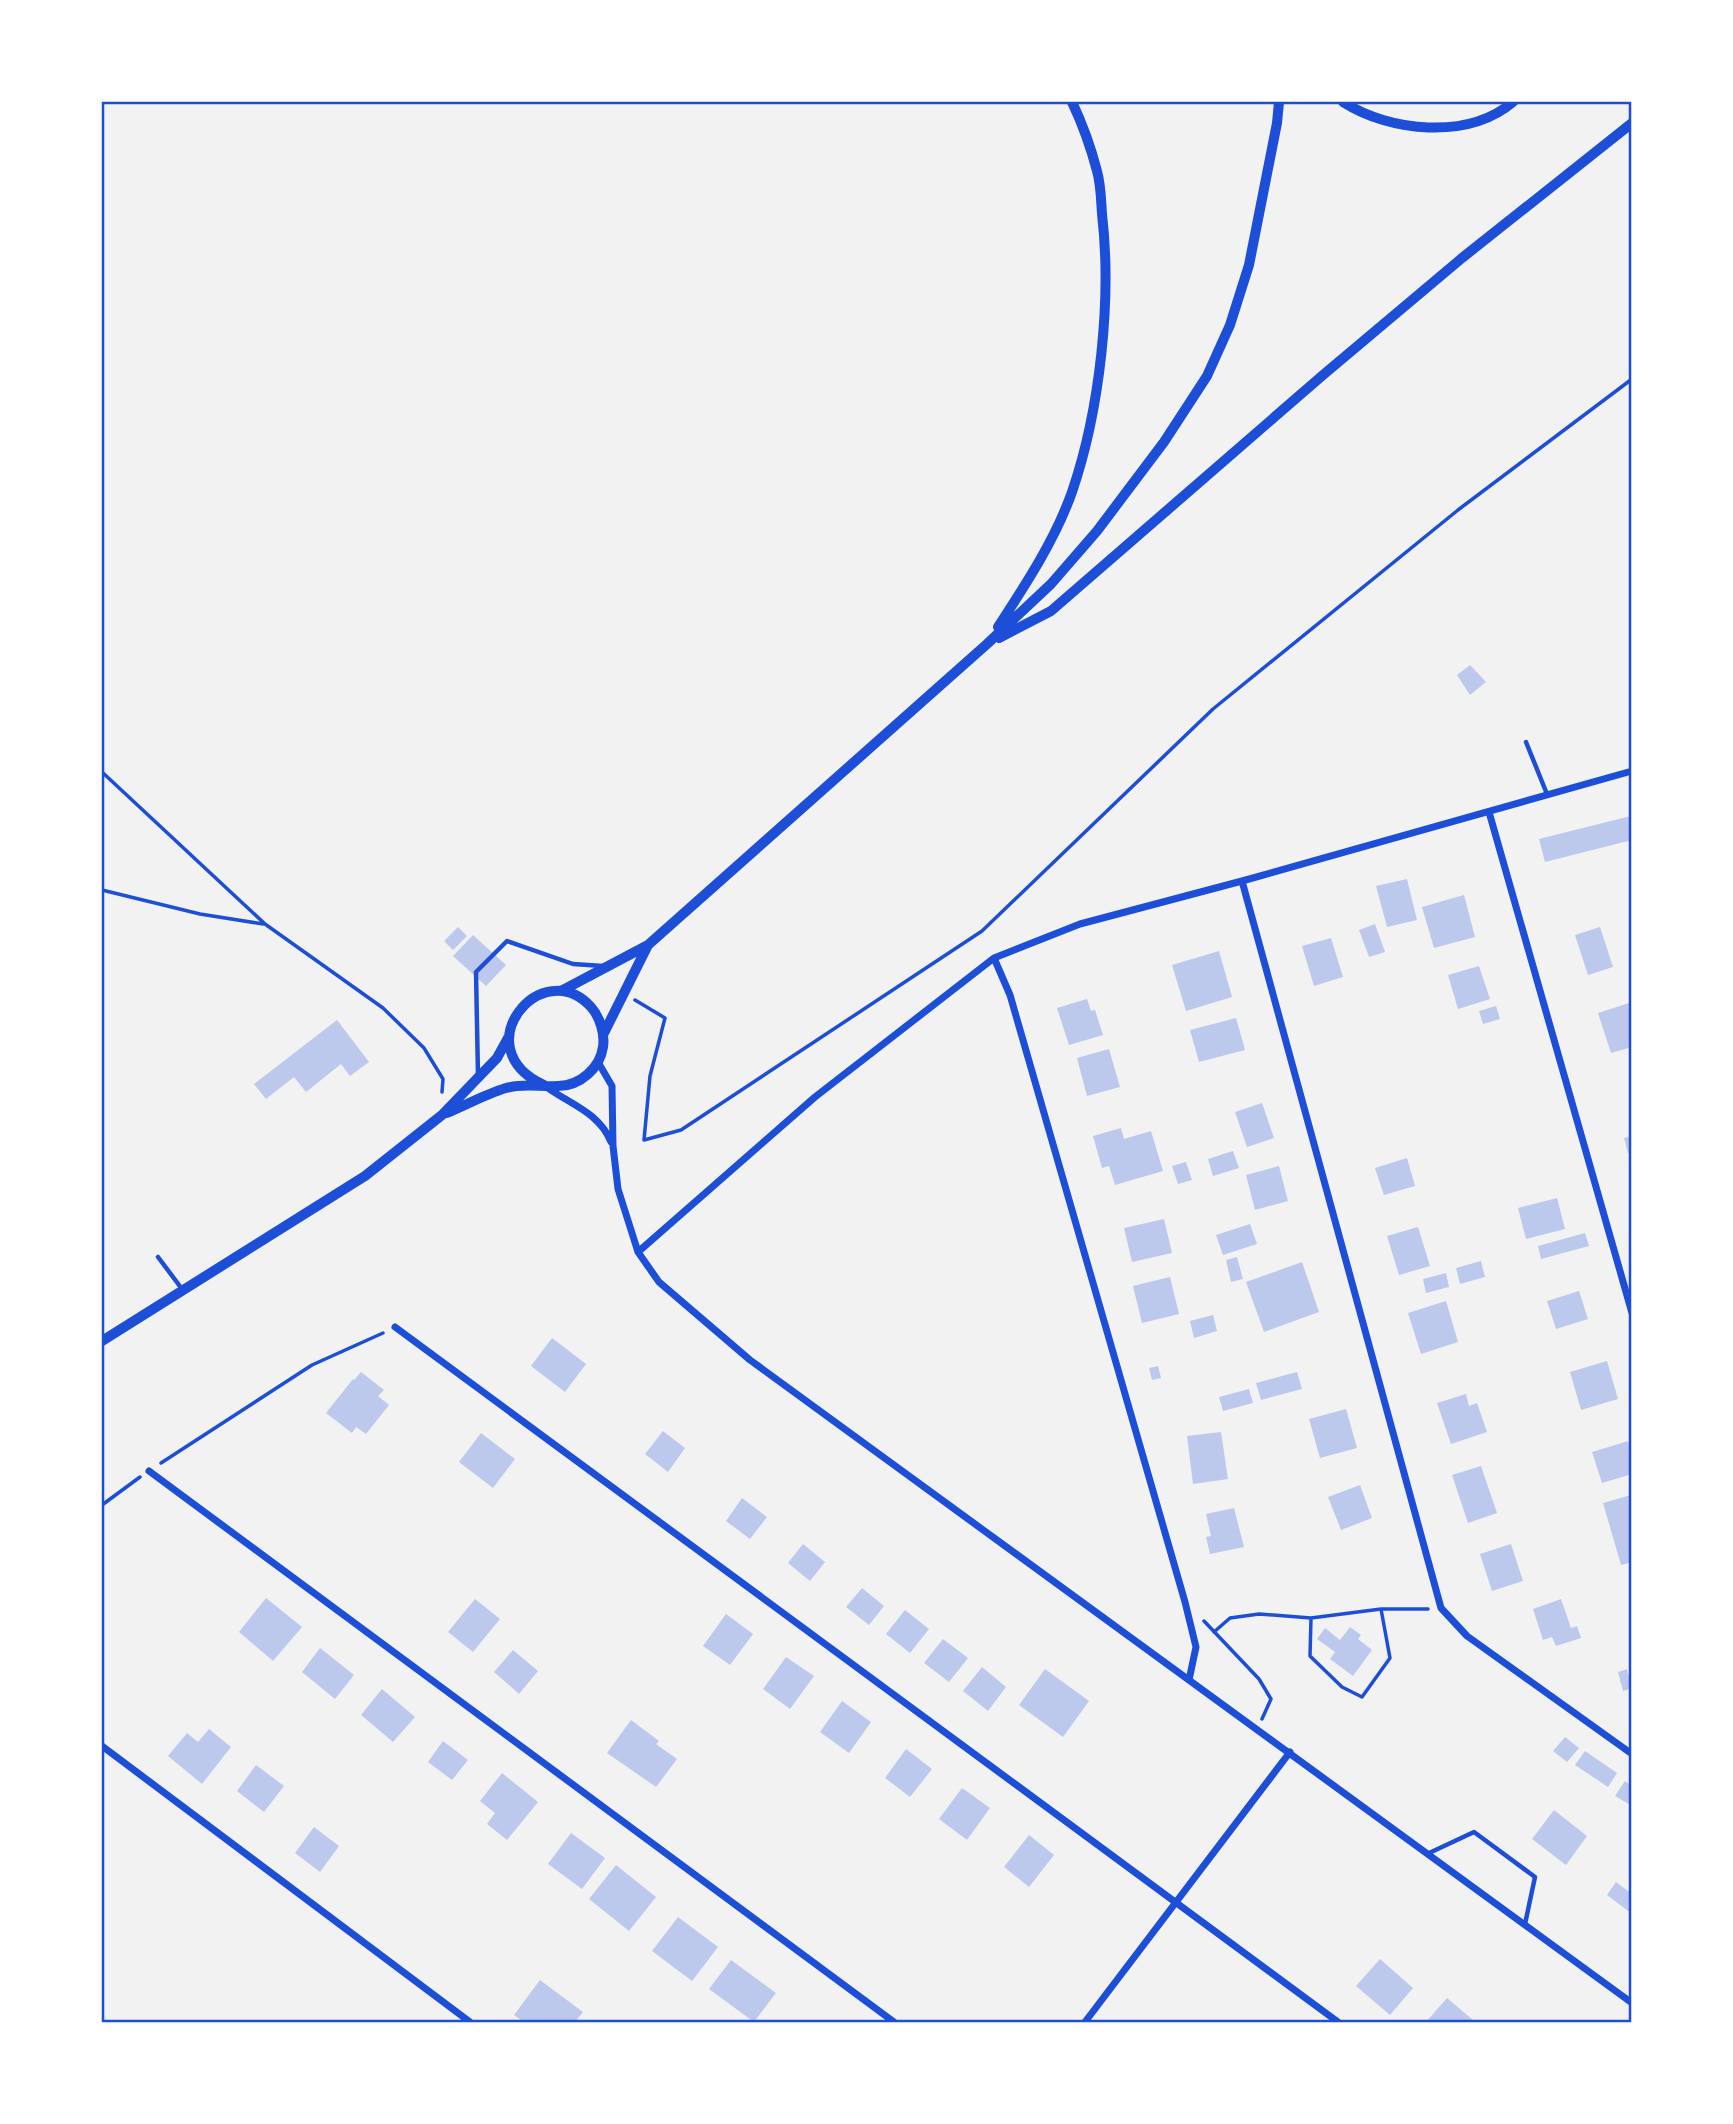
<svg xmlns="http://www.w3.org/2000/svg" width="1733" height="2124" viewBox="0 0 1733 2124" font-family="'Fira Sans',sans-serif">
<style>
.building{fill:#bdc9ec}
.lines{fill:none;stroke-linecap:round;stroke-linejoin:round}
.path{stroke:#1d4ed8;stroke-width:3.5}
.service{stroke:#1d4ed8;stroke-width:4.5}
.minor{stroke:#1d4ed8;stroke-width:7}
.tertiary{stroke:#1d4ed8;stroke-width:10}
.neatline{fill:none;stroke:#1d4ed8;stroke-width:2.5}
</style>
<rect width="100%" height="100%" fill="#f2f2f2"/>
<!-- building -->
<path class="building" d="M1470 665 1486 682 1470 695 1457 675Z
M1631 816 1632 840 1545 862 1539 839Z
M1407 879 1417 920 1387 927 1376 886Z
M1464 895 1475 937 1434 948 1422 907Z
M1375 924 1385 952 1369 957 1359 930Z
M458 927 467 936 453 950 444 941Z
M1600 927 1613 967 1588 975 1575 935Z
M473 935 506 965 486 986 453 956Z
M1331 938 1343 977 1314 986 1302 946Z
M1219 951 1232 997 1186 1011 1172 965Z
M1479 966 1490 999 1458 1009 1448 975Z
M1087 999 1091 1011 1095 1010 1103 1035 1069 1045 1057 1008Z
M1629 1003 1632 1011V1047L1611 1053 1598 1013Z
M1496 1006 1500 1019 1483 1024 1479 1011Z
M1236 1018 1245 1050 1199 1062 1190 1030Z
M337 1020 369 1062 350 1076 341 1064 306 1092 294 1077 266 1099 254 1084Z
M1109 1049 1120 1087 1087 1096 1077 1058Z
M1262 1103 1274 1138 1247 1147 1235 1112Z
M1121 1128 1124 1139 1151 1131 1163 1171 1115 1185 1109 1166 1102 1168 1093 1136Z
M1632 1136V1152L1628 1153 1624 1138Z
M1233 1151 1239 1168 1213 1176 1208 1159Z
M1407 1158 1415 1186 1384 1195 1375 1168Z
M1186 1162 1192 1180 1178 1184 1172 1166Z
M1279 1166 1288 1201 1255 1210 1246 1175Z
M1557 1198 1565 1229 1526 1239 1518 1208Z
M1164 1219 1172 1253 1132 1262 1124 1228Z
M1250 1224 1257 1244 1223 1255 1216 1235Z
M1418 1227 1430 1266 1399 1275 1387 1236Z
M1585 1233 1589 1246 1541 1259 1538 1246Z
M1237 1257 1243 1279 1231 1282 1226 1260Z
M1481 1261 1485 1277 1460 1284 1456 1268Z
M1302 1262 1319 1312 1264 1332 1246 1282Z
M1446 1273 1449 1287 1426 1293 1423 1279Z
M1170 1277 1179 1314 1142 1323 1133 1286Z
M1579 1291 1588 1319 1556 1329 1547 1301Z
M1446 1301 1458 1342 1421 1354 1408 1313Z
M1213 1315 1217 1331 1194 1338 1190 1321Z
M552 1338 586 1364 565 1392 531 1366Z
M1607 1361 1618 1399 1581 1410 1570 1372Z
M1158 1366 1161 1378 1152 1380 1149 1368Z
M361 1372 384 1390 378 1396 389 1405 366 1434 356 1427 352 1433 326 1413 353 1379 354 1380Z
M1297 1372 1302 1389 1261 1400 1256 1383Z
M1249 1389 1253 1403 1223 1411 1219 1397Z
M1466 1394 1469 1406 1477 1403 1487 1432 1451 1444 1437 1403Z
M1346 1409 1357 1448 1320 1458 1309 1419Z
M663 1431 685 1448 668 1472 645 1454Z
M1221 1432 1228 1479 1193 1484 1187 1436Z
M481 1433 515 1459 493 1488 459 1462Z
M1628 1441 1632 1451V1474L1602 1483 1592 1452Z
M1481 1466 1497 1513 1468 1523 1452 1475Z
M1360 1485 1372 1518 1341 1530 1328 1497Z
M1631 1495 1632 1562 1621 1565 1603 1503Z
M742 1498 767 1517 750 1539 726 1521Z
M1234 1508 1244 1547 1210 1554 1206 1537 1211 1536 1206 1514Z
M803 1544 825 1562 810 1581 788 1563Z
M1511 1544 1523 1581 1492 1591 1480 1554Z
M862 1588 884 1606 869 1625 846 1607Z
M266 1598 302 1627 273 1661 239 1632Z
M475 1599 500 1619 473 1652 448 1632Z
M1561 1599 1571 1628 1577 1626 1581 1638 1556 1646 1552 1637 1543 1640 1533 1609Z
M905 1610 929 1629 910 1653 886 1634Z
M726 1614 753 1634 730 1665 703 1646Z
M1350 1627 1361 1635 1358 1639 1372 1650 1353 1676 1330 1659 1335 1652 1317 1639 1325 1628 1340 1640Z
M943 1639 968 1658 949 1682 924 1663Z
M320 1648 354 1675 335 1699 302 1672Z
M513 1650 538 1671 519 1694 494 1672Z
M786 1657 814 1676 790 1709 763 1689Z
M982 1667 1006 1687 988 1711 963 1691Z
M1045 1669 1089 1701 1063 1737 1019 1705Z
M1627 1669 1632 1688 1623 1691 1618 1672Z
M382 1689 415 1717 393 1742 361 1715Z
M842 1701 871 1722 849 1753 820 1732Z
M631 1720 659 1741 656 1744 677 1759 656 1787 607 1753Z
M209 1729 231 1747 202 1784 168 1756 187 1733 198 1742Z
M1565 1737 1579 1748 1567 1762 1553 1751Z
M443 1741 468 1760 452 1780 428 1762Z
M906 1749 932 1769 910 1797 885 1778Z
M1585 1751 1617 1773 1608 1787 1575 1765Z
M256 1765 284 1786 264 1812 237 1791Z
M502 1773 538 1802 507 1840 487 1824 495 1813 480 1801Z
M1625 1781 1632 1786V1806L1615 1796Z
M962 1788 990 1808 967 1840 939 1819Z
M1554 1810 1587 1836 1566 1865 1532 1839Z
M314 1827 339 1846 320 1872 295 1853Z
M571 1833 605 1858 582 1889 548 1864Z
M1029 1835 1054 1855 1029 1887 1004 1867Z
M616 1865 656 1897 629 1931 589 1899Z
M1616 1882 1632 1894V1914L1607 1895Z
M678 1917 718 1947 692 1981 652 1951Z
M1380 1959 1413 1988 1390 2015 1356 1986Z
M731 1960 776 1993 754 2022 709 1989Z
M540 1980 583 2012 575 2022H524L514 2015Z
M1447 1998 1474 2021 1472 2022H1426Z"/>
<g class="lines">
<!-- path -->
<path class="path" d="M102 772 265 924 383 1008 424 1048 443 1079 442 1092
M102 890 200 914 263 924
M635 1000 665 1018 650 1076 644 1140 681 1130 982 931 1213 709 1458 510 1632 379
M161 1463 312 1365 383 1333
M102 1505 140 1477
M1381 1609 1390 1658 1362 1697 1342 1687 1310 1656 1311 1618 1381 1609H1428
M1204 1621 1259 1679 1271 1699 1262 1719
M1214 1632 1230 1618 1259 1614 1311 1618"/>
<!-- service -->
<path class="service" d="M1526 742 1547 794
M478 1076 476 972 507 941 573 964 603 966
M158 1257 182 1289
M1427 1854 1474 1832 1535 1877 1525 1924"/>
<!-- minor -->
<path class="minor" d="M1489 812 1632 1313
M1242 881 1441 1608 1467 1636 1632 1754
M994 958 1010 995 1185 1602 1196 1647 1189 1680
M598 1062 612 1086 613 1146 618 1189 638 1252 659 1282 750 1360 1632 2003
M545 1086C569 1104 599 1112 611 1142
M638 1252 815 1097 994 958 1080 924 1242 881 1632 771
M395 1327 1338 2022
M149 1471 894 2022
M102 1746 470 2022
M1085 2022 1290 1752"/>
<!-- tertiary -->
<path class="tertiary" d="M1343 102C1390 132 1468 140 1513 102
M998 627C1026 584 1055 540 1072 492 1100 410 1112 300 1102 214 1101 200 1101 185 1097 171 1091 148 1082 123 1072 102
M999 638 1051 611 1323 375 1462 258 1632 123
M561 991 648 945 987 644 1051 584 1097 531 1164 442 1207 376 1230 325 1249 265 1277 123 1279 102
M603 1035 648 945
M447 1113C466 1105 486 1094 506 1088 524 1083 540 1087 558 1086 580 1086 600 1068 603 1047 605 1034 600 1017 591 1007 542 953 463 1048 544 1085
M102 1341 365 1176 442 1115 497 1058 508 1038"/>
</g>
<!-- border -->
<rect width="1733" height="2124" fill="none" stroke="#ffffff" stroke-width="206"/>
<rect x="103" y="103" width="1527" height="1918" class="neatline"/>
</svg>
